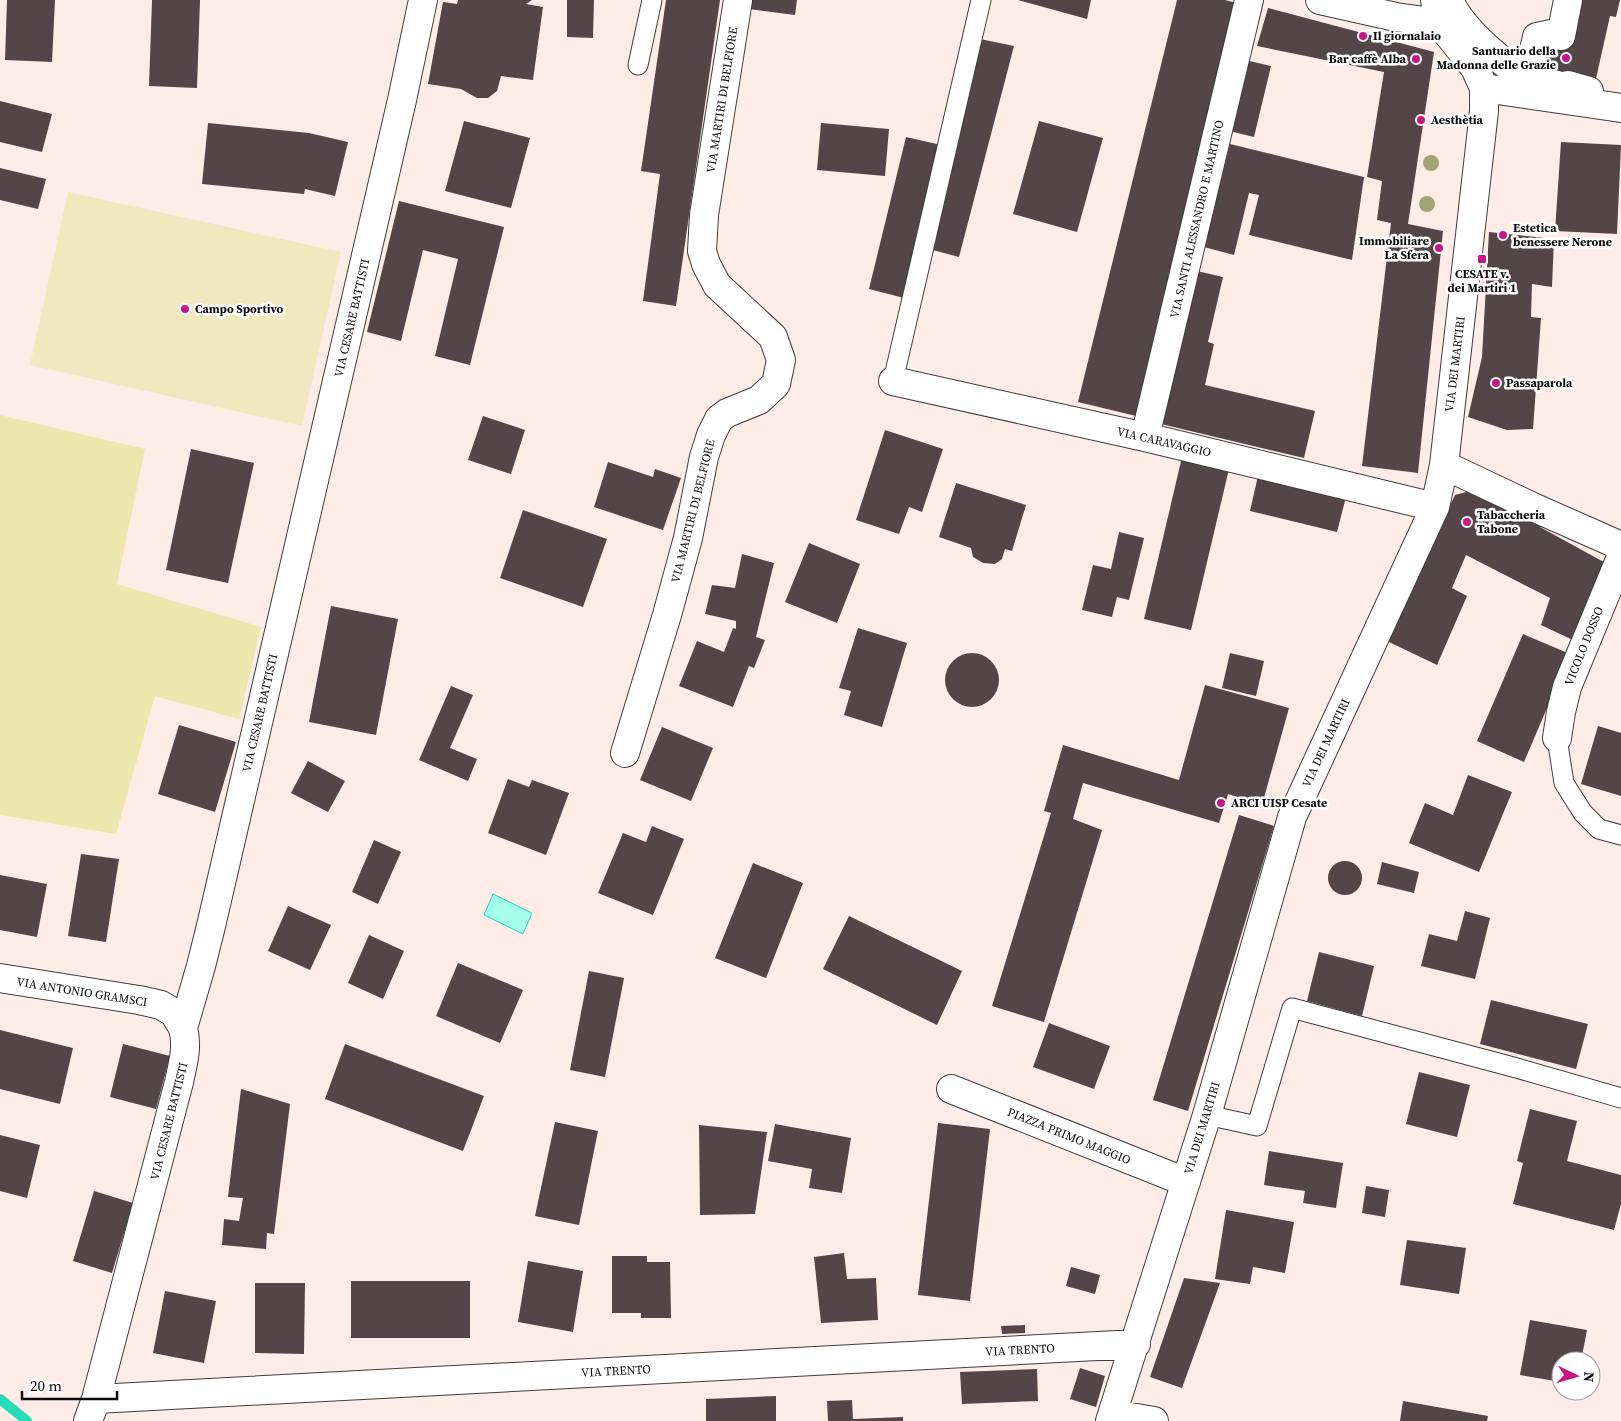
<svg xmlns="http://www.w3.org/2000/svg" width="1621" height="1421" viewBox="0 0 1621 1421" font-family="'Source Serif 4',serif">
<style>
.green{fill:#ede7ad}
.pitch{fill:#f3e7c0}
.water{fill:#a5fdeb;stroke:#25dbba}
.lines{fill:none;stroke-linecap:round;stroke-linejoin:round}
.stream{stroke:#25dbba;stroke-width:10}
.building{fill:#544548}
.lane-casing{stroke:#3d3d3d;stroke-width:21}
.street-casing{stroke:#3d3d3d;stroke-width:30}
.lane{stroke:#fff;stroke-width:19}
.street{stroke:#fff;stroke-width:28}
.tree{fill:#a2a374}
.poi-dot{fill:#c71585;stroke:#fff;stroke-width:2}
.labels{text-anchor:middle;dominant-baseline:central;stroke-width:5;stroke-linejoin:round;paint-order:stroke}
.poi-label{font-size:12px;font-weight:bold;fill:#0a0a0a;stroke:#fff;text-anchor:start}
.street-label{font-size:12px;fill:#0a0a0a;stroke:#fff}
</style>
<rect width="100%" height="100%" fill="#ffece7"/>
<!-- green -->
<path class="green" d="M0 415 145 449 117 584 261 627 239 719 155 696 116 834 0 815Z"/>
<!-- pitch -->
<path class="pitch" d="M68 192 341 252 302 426 30 365Z"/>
<!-- water -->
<path class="water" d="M493 894 532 913 523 934 484 915Z"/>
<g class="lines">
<!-- stream -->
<path class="stream" d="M0 1399 27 1421"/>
</g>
<!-- building -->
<path class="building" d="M7 0H55L52 62 5 60Z
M152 0H200L197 88 149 86Z
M458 0H532L526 4 543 7 533 80 501 76 497 91 488 98H477L461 89 428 84 443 2 457 4Z
M567 0H594L593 38 567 37Z
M666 0H720L676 306 643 301 660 174 641 171Z
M742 0H797L795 15 741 8Z
M1018 0H1091L1087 19Z
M1177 0H1225L1237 3 1136 416 1078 402Z
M1568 0H1620L1616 17 1610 16 1595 83 1529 71Z
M1268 8 1434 52 1408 224 1443 231 1418 473 1362 466 1391 223 1377 220 1382 181 1367 177 1384 72 1257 46Z
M980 39 1014 46 959 257 925 248Z
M1245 60 1271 66 1254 137 1229 131Z
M0 101 52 114 42 152 0 142Z
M464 121 530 138 511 208 445 191Z
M1039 121 1103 138 1077 232 1013 214Z
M208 123 309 133 348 142 335 196 305 189 304 194 202 184Z
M821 123 889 129 885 176 817 170Z
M906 137 941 145 904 298 869 289Z
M1561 142 1621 145 1617 234 1555 231Z
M1230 144 1364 177 1352 260 1249 235 1259 195 1249 193 1234 255 1204 247Z
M0 168 46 179 38 209 0 200Z
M399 201 504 227 470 365 435 356 458 259 423 250 401 341 367 332Z
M1489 232 1554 239 1552 287 1532 284 1531 317 1541 318 1533 429 1507 430 1468 417 1482 357Z
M1197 271 1223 277 1208 342 1214 344 1205 385 1315 411 1304 458 1161 424Z
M483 416 525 430 511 474 468 460Z
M885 430 943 449 922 512 909 507 899 534 856 520Z
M191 449 254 463 228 583 166 570Z
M1182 457 1229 469 1191 630 1144 619Z
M608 462 653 477 655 469 681 478 663 530 594 507Z
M1258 476 1346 497 1337 532 1250 511Z
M956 483 1026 505 1012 551 1005 549 1002 559 995 564 983 563 973 557 971 548 939 537Z
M1470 491 1542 524 1540 527 1611 566 1575 641 1541 625 1550 598 1466 555 1452 588 1467 596 1437 665 1387 641 1455 495Z
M523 510 607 539 583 607 500 578Z
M1119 532 1144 538 1129 600 1117 597 1112 617 1082 610 1093 565 1111 569Z
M809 543 860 564 837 623 785 602Z
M742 554 774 563 756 637 765 640 754 668 749 666 733 707 679 686 697 641 724 652 733 628 736 629V621L705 614 712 585 735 588Z
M331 606 398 619 376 735 309 722Z
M858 628 907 643 882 727 844 715 851 691 839 688Z
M1523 634 1570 654 1524 762 1477 741Z
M1230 653 1264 661 1256 696 1222 688Z
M945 680a27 27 0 1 1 54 0a27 27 0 1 1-54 0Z
M1205 685 1289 708 1262 805 1228 794 1219 823 1083 783 1073 819 1102 830 1044 1022 992 1006 1051 813 1044 811 1063 745 1179 780Z
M451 686 473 695 450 748 477 759 468 781 419 760Z
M179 725 236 742 215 812 158 794Z
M1598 726 1621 733V796L1581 784Z
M662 727 713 748 691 801 640 780Z
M308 761 345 781 328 812 291 793Z
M1468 775 1512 792 1479 872 1409 843 1425 803 1453 815Z
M508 779 529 787 532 780 569 793 546 855 488 833Z
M1239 815 1274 826 1188 1111 1153 1100Z
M652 826 684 839 653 915 598 893 623 833 646 842Z
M374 840 401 852 378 904 352 892Z
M81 854 119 859 106 942 68 936Z
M1328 878a17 17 0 1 1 34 0a17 17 0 1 1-34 0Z
M1382 862 1419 872 1414 893 1377 884Z
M753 863 803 883 766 978 715 958Z
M0 875 47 884 37 937 0 930Z
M288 906 331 925 310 970 268 951Z
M1465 911 1490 918 1475 979 1421 966 1429 934 1457 941Z
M849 916 962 971 937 1025 823 969Z
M369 935 404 951 383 999 348 983Z
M1319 952 1374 966 1362 1016 1307 1001Z
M458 963 523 990 500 1043 436 1016Z
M589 971 624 978 605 1077 570 1070Z
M1491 1000 1588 1024 1576 1069 1480 1044Z
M1049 1023 1110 1046 1094 1089 1033 1067Z
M0 1030 73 1048 60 1104 0 1089Z
M123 1044 170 1056 156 1109 110 1097Z
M345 1044 484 1096 463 1151 325 1099Z
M1419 1072 1470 1085 1457 1137 1406 1124Z
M241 1089 290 1104 274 1234 267 1233 266 1249 222 1245 224 1219 239 1221 243 1198 228 1197Z
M1530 1109 1577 1121 1567 1161 1621 1175V1204L1614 1230 1513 1204 1523 1163 1517 1161Z
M555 1122 598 1131 579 1225 535 1216Z
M938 1123 990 1129 970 1301 918 1295Z
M775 1124 851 1138 842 1193 809 1188 812 1169 768 1161Z
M699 1125 767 1132 755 1214 700 1215Z
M0 1135 40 1145 27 1198 0 1191Z
M1269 1151 1343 1163 1336 1208 1303 1203 1305 1191 1264 1185Z
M1366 1186 1389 1190 1385 1217 1362 1213Z
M94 1191 133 1203 112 1273 73 1261Z
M1226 1210 1294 1222 1285 1273 1253 1267 1250 1284 1215 1279Z
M1407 1240 1466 1248 1459 1294 1400 1285Z
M844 1253 847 1279 876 1278 878 1320 821 1323 814 1257Z
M612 1256H647V1262H670L671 1318H641V1313H612Z
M528 1261 583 1271 573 1332 518 1322Z
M1071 1267 1100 1275 1095 1294 1066 1286Z
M1184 1278 1220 1283 1182 1388 1150 1377Z
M351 1281H470V1338H351Z
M255 1283H305L304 1354 255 1353Z
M165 1291 216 1301 204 1363 153 1353Z
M1530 1320 1587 1330 1581 1361H1561V1382L1520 1375Z
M1025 1325V1333L1002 1334 1001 1326Z
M1080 1368 1105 1376 1096 1407 1070 1399Z
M1037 1369 1038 1401 962 1404 960 1372Z
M776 1396V1421H706V1399Z
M852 1400 853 1419 903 1417V1421H828L827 1401Z
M1403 1401 1488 1416 1487 1421H1400Z"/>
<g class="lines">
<defs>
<path id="lane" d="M638 65 652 0
M893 381 981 0
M1557 738 1564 783 1583 813 1599 829 1621 835
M1207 1115 1257 1126 1292 1008 1513 1067 1621 1098"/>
<path id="street" d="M1320 0 1396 17 1439 23
M1450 0C1455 24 1514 75 1537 84 1552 90 1570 92 1586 96L1589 91 1568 85 1565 87 1538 80 1529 71 1537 37 1551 34 1561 36 1568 0
M1484 88 1621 108
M893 381 1145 437 1435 507
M1145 437 1249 0
M1444 465 1535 508 1621 546
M1557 738 1561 712 1567 687 1621 557
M625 753 667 615 688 538 704 457 711 435 719 419 727 413 759 400 776 384 781 360 773 337 717 285 706 264 702 251 704 215 738 0
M0 978 139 1000 161 1005 174 1013 183 1028
M951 1089 1186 1182
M96 1399 1136 1344
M1113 1414 1154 1421
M88 1421 96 1399 179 1082C183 1063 188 1047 183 1028L201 966 211 926 402 100 423 0
M1110 1421 1207 1115 1292 817 1435 507 1444 465 1484 111V88L1475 68 1439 23 1435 0"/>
</defs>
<!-- lane casing -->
<use href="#lane" class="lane-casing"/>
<!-- street casing -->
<use href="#street" class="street-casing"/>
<!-- lane -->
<use href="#lane" class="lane"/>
<!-- street -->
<use href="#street" class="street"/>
</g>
<!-- trees -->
<g class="tree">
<circle cx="1431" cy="163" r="8"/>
<circle cx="1427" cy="204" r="8"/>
</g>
<!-- markers -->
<g class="poi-dot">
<circle cx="1363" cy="36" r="5"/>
<circle cx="1566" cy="58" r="5"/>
<circle cx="1416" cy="59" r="5"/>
<circle cx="1421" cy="120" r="5"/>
<circle cx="1503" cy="235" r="5"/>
<circle cx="1439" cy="248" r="5"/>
<rect x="1477" y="254" width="10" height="10" rx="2.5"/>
<circle cx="185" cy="309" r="5"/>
<circle cx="1496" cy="383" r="5"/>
<circle cx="1467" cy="522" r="5"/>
<circle cx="1221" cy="803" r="5"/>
</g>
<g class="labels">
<!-- poi labels -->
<g class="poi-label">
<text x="1373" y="36">Il giornalaio</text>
<text x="1556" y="51" text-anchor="end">Santuario della<tspan x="1556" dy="14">Madonna delle Grazie</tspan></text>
<text x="1406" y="59" text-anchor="end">Bar caffè Alba</text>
<text x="1431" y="120">Aesthètia</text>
<text x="1513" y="228">Estetica<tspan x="1513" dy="14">benessere Nerone</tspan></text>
<text x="1429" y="241" text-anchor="end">Immobiliare<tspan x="1429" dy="14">La Sfera</tspan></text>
<text x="1482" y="274" text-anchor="middle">CESATE v.<tspan x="1482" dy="14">dei Martiri 1</tspan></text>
<text x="195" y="309">Campo Sportivo</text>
<text x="1506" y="383">Passaparola</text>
<text x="1477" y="515">Tabaccheria<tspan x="1477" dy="14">Tabone</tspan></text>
<text x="1231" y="803">ARCI UISP Cesate</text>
</g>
<!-- street labels -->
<g class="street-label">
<text transform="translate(722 100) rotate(-81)">VIA MARTIRI DI BELFIORE</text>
<text transform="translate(1197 219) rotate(-77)">VIA SANTI ALESSANDRO E MARTINO</text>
<text transform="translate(352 318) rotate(-77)">VIA CESARE BATTISTI</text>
<text transform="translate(1455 364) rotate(-83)">VIA DEI MARTIRI</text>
<text transform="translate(1164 442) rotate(13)">VIA CARAVAGGIO</text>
<text transform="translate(693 511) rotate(-76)">VIA MARTIRI DI BELFIORE</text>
<text transform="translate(1584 646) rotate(-68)">VICOLO DOSSO</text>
<text transform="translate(260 713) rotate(-77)">VIA CESARE BATTISTI</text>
<text transform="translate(1326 743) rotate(-65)">VIA DEI MARTIRI</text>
<text transform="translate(82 992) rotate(9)">VIA ANTONIO GRAMSCI</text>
<text transform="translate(169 1121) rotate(-76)">VIA CESARE BATTISTI</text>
<text transform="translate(1202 1128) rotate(-73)">VIA DEI MARTIRI</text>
<text transform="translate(1069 1136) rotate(22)">PIAZZA PRIMO MAGGIO</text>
<text transform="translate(1020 1350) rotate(-3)">VIA TRENTO</text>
<text transform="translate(616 1371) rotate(-3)">VIA TRENTO</text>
</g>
</g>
<!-- north arrow -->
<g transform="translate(1576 1376) rotate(95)"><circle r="24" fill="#ffffff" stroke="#9d9d9d"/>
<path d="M0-4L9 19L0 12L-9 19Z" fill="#c71585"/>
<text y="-8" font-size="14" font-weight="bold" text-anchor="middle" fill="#0a0a0a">N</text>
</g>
<!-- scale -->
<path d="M22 1391v8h95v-8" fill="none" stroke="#0a0a0a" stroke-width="2.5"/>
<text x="30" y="1391" font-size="15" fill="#0a0a0a" stroke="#ffffff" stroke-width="4" paint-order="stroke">20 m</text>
</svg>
